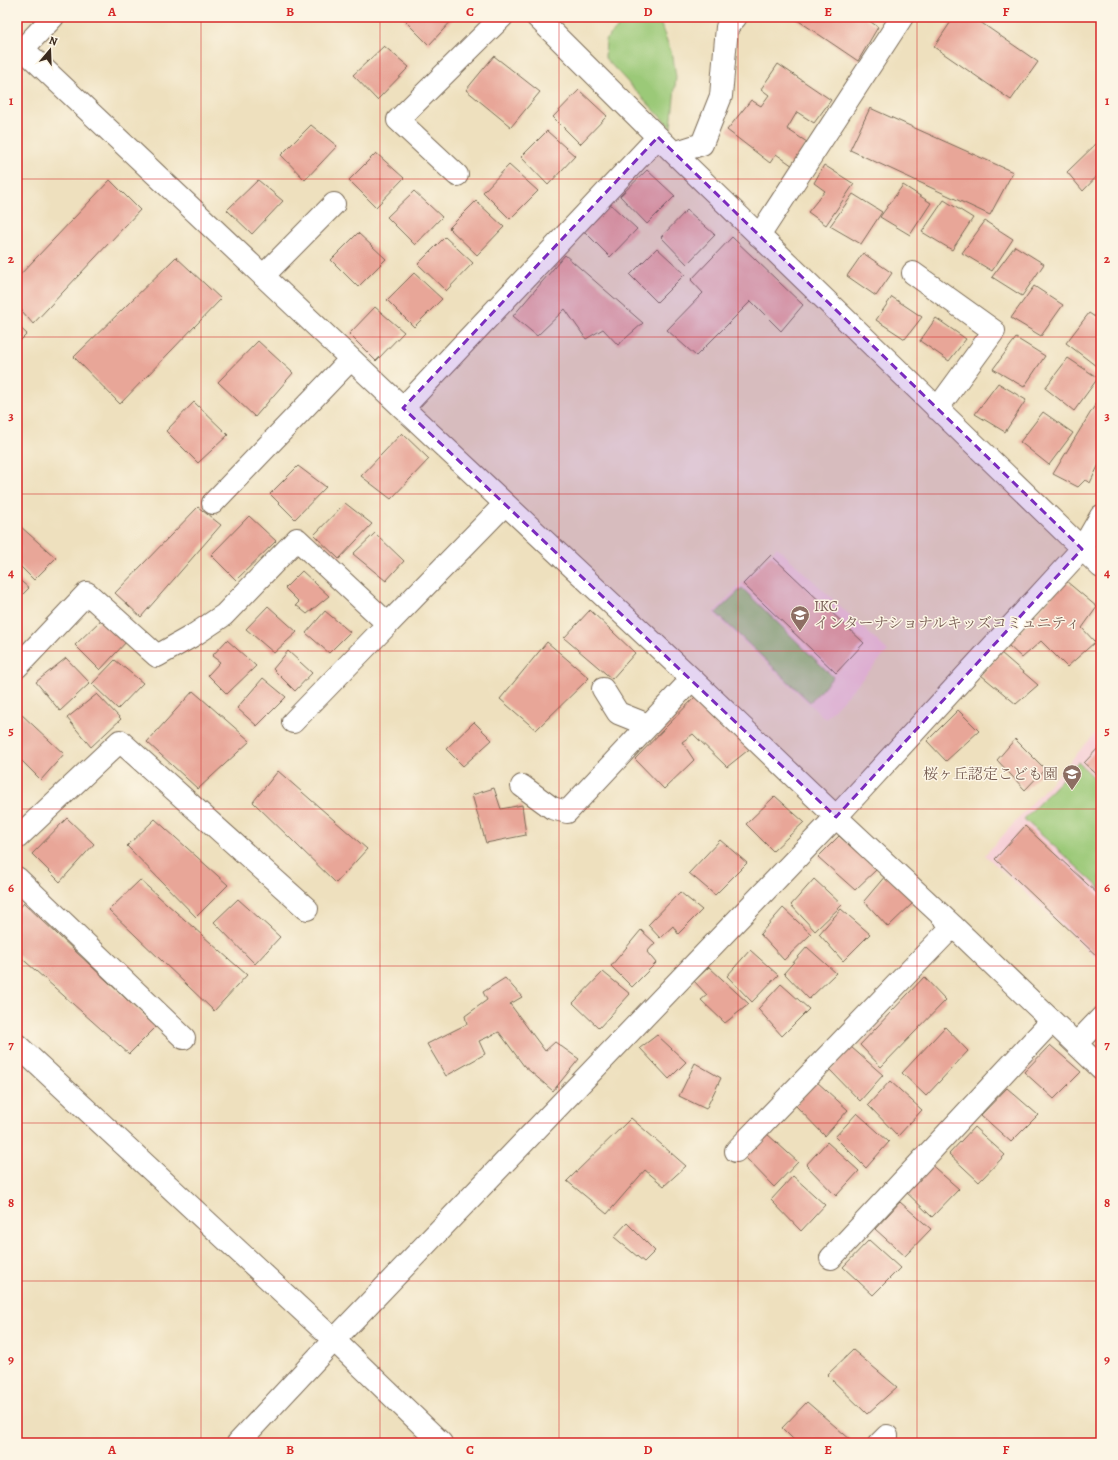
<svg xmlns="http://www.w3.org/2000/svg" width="1118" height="1460" viewBox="0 0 1118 1460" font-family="Alegreya,'Noto Serif JP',serif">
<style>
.built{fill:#f6cfd7}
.green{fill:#9bc978;stroke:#6b7a4b}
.building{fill:#e8a698}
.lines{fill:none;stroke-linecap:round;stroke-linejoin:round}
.minor-casing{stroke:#7a6a56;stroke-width:24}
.minor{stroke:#fff;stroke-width:22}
.marked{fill:#7b2cbf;fill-opacity:0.2;stroke:#7b2cbf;stroke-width:3;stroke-dasharray:8 5;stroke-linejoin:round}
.grid{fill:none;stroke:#d62828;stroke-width:1;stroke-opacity:0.55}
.labels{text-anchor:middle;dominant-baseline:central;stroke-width:3;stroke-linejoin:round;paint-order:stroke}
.education-label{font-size:15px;fill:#785e54;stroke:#fcf5e5;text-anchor:start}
.neatline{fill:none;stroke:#d62828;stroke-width:1.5}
.grid-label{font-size:13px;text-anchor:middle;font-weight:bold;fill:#d62828}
</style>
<rect width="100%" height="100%" fill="#fcf5e5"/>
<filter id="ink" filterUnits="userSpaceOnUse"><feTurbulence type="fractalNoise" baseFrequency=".025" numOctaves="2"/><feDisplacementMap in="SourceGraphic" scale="8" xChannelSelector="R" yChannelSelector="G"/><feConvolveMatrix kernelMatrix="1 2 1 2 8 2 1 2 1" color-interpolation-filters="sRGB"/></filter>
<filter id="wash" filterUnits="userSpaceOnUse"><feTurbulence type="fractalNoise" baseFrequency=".012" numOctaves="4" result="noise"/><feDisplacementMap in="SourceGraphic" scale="16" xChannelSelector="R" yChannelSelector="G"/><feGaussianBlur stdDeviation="0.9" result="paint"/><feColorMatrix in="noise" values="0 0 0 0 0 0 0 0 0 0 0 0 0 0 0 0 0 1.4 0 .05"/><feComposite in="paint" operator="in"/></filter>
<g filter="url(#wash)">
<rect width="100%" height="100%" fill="#eee0be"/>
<!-- built -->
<path class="built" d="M777 547 888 651 825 719 713 613Z
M1101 727V963L985 855Z"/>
<!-- green -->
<path class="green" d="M629 17H658L673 57 676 77 671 128 605 58 606 39Z
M742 588 833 677 810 702 716 613Z
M1078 762 1101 784V889L1024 819Z"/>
<g id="blocks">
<!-- building -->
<path class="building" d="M408 17H455L429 45 404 20Z
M793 17H864L878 27 858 61Z
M954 17H973L1038 62 1011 100 934 47Z
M384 46 409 67 377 100 353 75Z
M494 56 540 92 511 127 466 90Z
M778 64 831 100 814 123 797 112 787 129 807 142 793 166 776 154 770 163 727 130 751 100 761 106 769 95 761 89Z
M579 90 607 116 580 144 553 117Z
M870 108 1013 172 990 215 850 150Z
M311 125 337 146 305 180 281 155Z
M547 131 575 156 548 185 521 157Z
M1101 139V172L1083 191 1067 172Z
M376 153 404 178 376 207 349 180Z
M509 165 538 191 510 219 483 192Z
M824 165 854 184 826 225 808 212 825 191 814 183Z
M647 170 675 196 647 224 620 196Z
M110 180 140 210 33 324 17 305V278Z
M258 180 283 201 252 234 227 210Z
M903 185 931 203 910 235 880 217Z
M414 191 442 217 415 245 387 217Z
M853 194 882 212 861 244 830 226Z
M944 200 973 218 952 250 922 232Z
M476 201 504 227 477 255 449 228Z
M609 203 637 229 610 257 583 230Z
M687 210 715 235 687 264 661 237Z
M985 221 1013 239 992 271 962 253Z
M358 233 386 259 358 287 331 260Z
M445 237 473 263 446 291 418 264Z
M732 237 803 305 781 331 751 301 696 356 667 330 703 293 691 280Z
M1015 246 1044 264 1022 296 992 277Z
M657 248 685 274 657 302 630 275Z
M863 253 892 273 876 296 847 276Z
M565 255 643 323 618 345 603 329 586 339 565 309 537 336 513 316Z
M176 257 221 299 120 404 74 357Z
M414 273 442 299 414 327 387 300Z
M1034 286 1063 305 1041 336 1011 318Z
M892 297 922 317 905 339 876 320Z
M375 307 404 332 376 361 349 334Z
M1089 313 1101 321V359L1096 366 1066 343Z
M936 318 966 339 949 361 920 341Z
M17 325 27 334 17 344Z
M1016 338 1045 356 1024 387 993 369Z
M258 341 293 373 255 417 218 382Z
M1068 358 1098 378 1074 411 1045 388Z
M998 383 1026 400 1005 432 975 414Z
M1100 397 1101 398V460L1090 483 1085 480 1078 487 1053 474Z
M194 402 228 435 198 463 166 431Z
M1043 412 1073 433 1049 465 1020 442Z
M402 433 429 459 391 499 361 476Z
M298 466 326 487 295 519 270 494Z
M345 503 372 524 339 559 314 535Z
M198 507 221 525 141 617 115 593Z
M249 516 276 541 236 580 211 555Z
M20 526 56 558 34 580 17 563V530Z
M375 533 404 561 386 581 353 554Z
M771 555 864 643 836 673 743 584Z
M302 571 329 596 307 614 296 605 299 602 285 588Z
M17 578 29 588 17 600Z
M1066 581 1097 607 1082 628 1095 642 1067 667 1041 641 1022 658 1008 645Z
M268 606 297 632 274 653 246 629Z
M590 610 635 653 612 679 564 638Z
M325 611 350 632 329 653 306 633Z
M102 619 128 640 100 670 75 645Z
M227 640 256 666 227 694 208 675 220 662 212 656Z
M547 642 589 678 536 730 500 699Z
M288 651 312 673 295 691 273 669Z
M1001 653 1038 685 1016 704 981 675Z
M66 658 90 683 60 711 36 682Z
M115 660 143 683 118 709 92 684Z
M263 678 286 697 257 726 237 708Z
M193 691 250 741 198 789 147 742Z
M97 694 121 719 91 747 67 718Z
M696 696 752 747 727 767 693 734 682 742 694 760 664 789 635 759Z
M958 710 979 731 946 761 927 741Z
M20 713 64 754 41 780 17 756V716Z
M474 722 492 740 463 766 446 749Z
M1015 739 1045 769 1025 790 997 760Z
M1101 745V778L1084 763Z
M278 771 367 849 336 883 253 802Z
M494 788 501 809 522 805 526 835 486 843 472 795Z
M775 796 804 822 773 851 746 824Z
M67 818 94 844 60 882 32 854Z
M155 819 228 885 196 917 127 846Z
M1025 826 1101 897V960L995 859Z
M839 836 877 869 855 890 818 857Z
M720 840 747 863 715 895 689 873Z
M886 875 915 901 888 927 864 901Z
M814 879 842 905 815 931 791 905Z
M140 880 247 975 214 1011 109 910Z
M680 892 702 910 678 934 673 926 660 938 648 925Z
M238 899 280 937 255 964 214 922Z
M24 903 156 1027 129 1054 17 954V911Z
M783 908 811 934 784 960 760 934Z
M841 909 870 934 843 961 819 934Z
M641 930 655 943 647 952 656 963 632 987 611 966Z
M807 947 836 973 809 999 784 973Z
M750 950 778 975 752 1002 727 976Z
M709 967 749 1004 725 1023 701 1000 707 995 694 981Z
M603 972 630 994 599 1028 573 1003Z
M924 977 946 1000 881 1067 860 1045Z
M505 978 522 997 510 1004 545 1051 555 1042 579 1059 553 1091 524 1066 499 1032 479 1041 485 1054 446 1076 427 1044 467 1024 465 1016 487 1000 483 992Z
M781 984 809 1009 782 1036 758 1009Z
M945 1027 968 1051 926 1096 902 1073Z
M657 1035 686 1062 669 1079 640 1048Z
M1050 1045 1081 1072 1054 1099 1024 1072Z
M851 1047 883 1075 860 1101 830 1070Z
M695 1063 721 1078 706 1109 679 1096Z
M816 1081 848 1110 825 1136 795 1105Z
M890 1081 922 1110 898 1136 868 1105Z
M1007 1088 1038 1115 1011 1142 981 1115Z
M857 1113 889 1142 866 1168 835 1137Z
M631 1118 686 1166 664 1186 645 1170 607 1214 567 1181Z
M974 1127 1005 1155 979 1182 949 1154Z
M766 1133 798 1162 774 1187 744 1156Z
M827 1142 859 1171 836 1196 806 1165Z
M928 1162 959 1189 932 1217 902 1188Z
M793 1176 825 1205 801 1231 771 1200Z
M900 1202 931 1229 905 1256 875 1229Z
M627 1223 655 1251 644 1262 614 1237Z
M869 1240 900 1268 873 1295 843 1267Z
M853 1350 897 1387 867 1414 827 1375Z
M807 1402 851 1440 848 1443H797L782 1428Z"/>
</g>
</g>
<g filter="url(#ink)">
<use href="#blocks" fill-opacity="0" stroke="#7a6a56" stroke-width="1"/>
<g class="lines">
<defs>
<path id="minor" d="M537 17 674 153 1101 567
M23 49 403 408 692 679 836 817 953 926 1101 1068
M17 55 53 17
M674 153 702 144 721 96 727 27 736 17
M457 175 398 120 502 17
M759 236 902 17
M913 273 994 331 937 409
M263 276 334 204
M403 408 658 137
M213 503 351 359
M17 667 87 593 157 656 194 635 224 615 297 539 388 624 505 504
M603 689 618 713 648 725
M293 722 388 624
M522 786 552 808 567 812 692 679
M17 838 120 741 307 909
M17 878 184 1038
M1076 1044 1101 1018
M17 1045 334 1340 441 1443
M736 1151 953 926
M831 1258 1052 1021
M238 1443 334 1340 836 817 1082 549 1101 516
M880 1443 887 1436"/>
</defs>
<!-- minor casing -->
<use href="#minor" class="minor-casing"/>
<!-- minor -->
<use href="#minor" class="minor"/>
</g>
</g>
<!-- marked area -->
<path class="marked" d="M658 137 1082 549 836 817 403 408Z"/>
<!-- grid -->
<path class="grid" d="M201 17V1443M380 17V1443M559 17V1443M738 17V1443M917 17V1443M17 179H1101M17 337H1101M17 494H1101M17 651H1101M17 809H1101M17 966H1101M17 1123H1101M17 1281H1101"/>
<!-- icons -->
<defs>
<symbol id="school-pin" viewBox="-11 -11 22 30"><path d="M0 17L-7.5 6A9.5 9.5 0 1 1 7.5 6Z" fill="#8d6e63" stroke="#fcf5e5"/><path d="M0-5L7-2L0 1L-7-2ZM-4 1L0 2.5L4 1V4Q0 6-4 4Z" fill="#fff"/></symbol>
</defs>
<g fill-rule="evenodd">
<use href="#school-pin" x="789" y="604" width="22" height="30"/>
<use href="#school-pin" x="1061" y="763" width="22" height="30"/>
</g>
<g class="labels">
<!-- education labels -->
<g class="education-label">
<text x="814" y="606">IKC<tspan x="814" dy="17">インターナショナルキッズコミュニティ</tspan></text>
<text x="1058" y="774" text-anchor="end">桜ヶ丘認定こども園</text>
</g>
</g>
<!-- margin -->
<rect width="1118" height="1460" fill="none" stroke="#fcf5e5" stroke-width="44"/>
<!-- north arrow -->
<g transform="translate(50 50) rotate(19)" stroke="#fcf5e5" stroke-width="3" paint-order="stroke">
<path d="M0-3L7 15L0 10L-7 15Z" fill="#3b2a1e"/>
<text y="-6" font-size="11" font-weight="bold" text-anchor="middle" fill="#3b2a1e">N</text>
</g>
<rect x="22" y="22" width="1074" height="1416" class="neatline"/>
<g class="grid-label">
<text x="112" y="16">A</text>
<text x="290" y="16">B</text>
<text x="470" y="16">C</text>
<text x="648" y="16">D</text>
<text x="828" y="16">E</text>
<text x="1006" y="16">F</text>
<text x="11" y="105">1</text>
<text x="1107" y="105">1</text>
<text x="11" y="263">2</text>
<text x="1107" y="263">2</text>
<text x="11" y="420">3</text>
<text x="1107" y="420">3</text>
<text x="11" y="577">4</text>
<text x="1107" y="577">4</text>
<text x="11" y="735">5</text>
<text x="1107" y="735">5</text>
<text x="11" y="892">6</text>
<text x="1107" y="892">6</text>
<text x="11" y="1049">7</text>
<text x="1107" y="1049">7</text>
<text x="11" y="1207">8</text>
<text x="1107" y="1207">8</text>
<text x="11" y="1364">9</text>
<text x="1107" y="1364">9</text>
<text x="112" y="1454">A</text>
<text x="290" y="1454">B</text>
<text x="470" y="1454">C</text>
<text x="648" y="1454">D</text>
<text x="828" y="1454">E</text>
<text x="1006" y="1454">F</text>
</g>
</svg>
